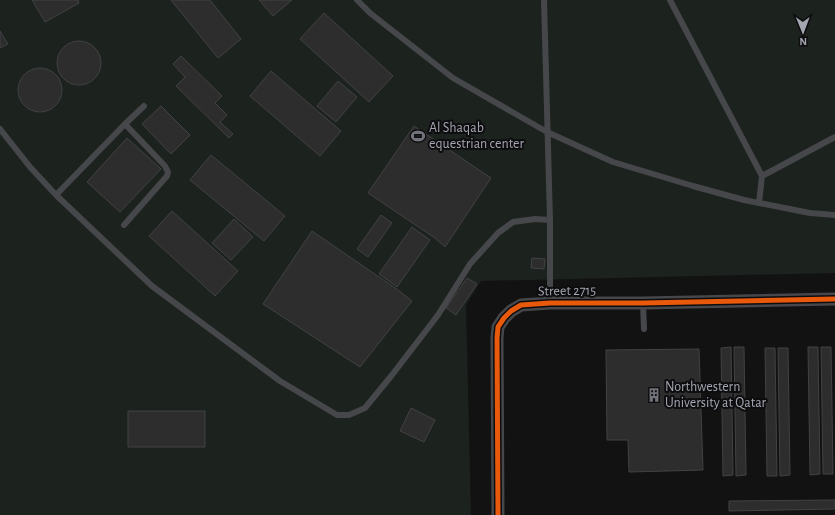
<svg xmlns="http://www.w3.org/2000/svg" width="835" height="515" viewBox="0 0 835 515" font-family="'Alegreya Sans',sans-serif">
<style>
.green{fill:#1c221d}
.building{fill:#2d2d2e;stroke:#424245}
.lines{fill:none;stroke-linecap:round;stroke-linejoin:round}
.lane{stroke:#46474b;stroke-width:6}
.street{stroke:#46474b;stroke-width:13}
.cycleway-casing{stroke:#0d0c0e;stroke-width:8}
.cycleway{stroke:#e8590c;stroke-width:5}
.labels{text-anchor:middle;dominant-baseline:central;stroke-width:4;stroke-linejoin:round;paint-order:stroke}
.poi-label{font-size:14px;fill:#a4a7b2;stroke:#0d0c0e;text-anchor:start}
.street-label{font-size:14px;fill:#a4a7b2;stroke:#0d0c0e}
</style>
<rect width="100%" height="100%" fill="#121212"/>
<!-- green -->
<path class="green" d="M0 0H835V273L481 281 466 305 471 515H0Z"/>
<!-- building -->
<path class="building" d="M32 0H78L79 3 45 22Z
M171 0H210L241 39 218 58Z
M259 0H292L273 16Z
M324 13 393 76 369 102 300 39Z
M0 31 8 44 0 48Z
M57 63a22 22 0 1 1 44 0a22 22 0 1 1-44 0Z
M181 56 222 96 215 103 227 115 220 122 233 134 229 138 176 86 185 77 173 64Z
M18 90a22 22 0 1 1 44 0a22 22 0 1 1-44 0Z
M271 71 341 131 320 156 250 96Z
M338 81 357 97 336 122 317 106Z
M161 106 190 135 171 154 142 124Z
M414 126 491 178 445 247 435 238 368 193Z
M127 138 161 169 120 212 87 182Z
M211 155 285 216 264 241 190 180Z
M172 211 238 271 215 296 149 236Z
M381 215 392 223 368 257 357 249Z
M234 219 253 237 231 260 212 243Z
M412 227 430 240 397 287 379 274Z
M312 231 398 290 412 301 360 367 263 304Z
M532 258 545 259 544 269 531 268Z
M467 278 477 284 456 315 446 308Z
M731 347 733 475 723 476 721 348Z
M734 347H744L746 475 736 476Z
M808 347H818L820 474 810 475Z
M821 347H831L833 474H823Z
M765 348H775L777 476H767Z
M778 348H788L790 475 780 476Z
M699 349 703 470 629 472 628 440H607L606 350Z
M411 408 435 420 424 442 400 431Z
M128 411H205V447H128Z
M835 500V509L729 511V501Z"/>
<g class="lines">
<!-- lane -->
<path class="lane" d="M357 0 370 13 453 78 547 132 613 162 693 186 744 200 810 213 835 215
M544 0 550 220V303
M670 0 762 176 759 203
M0 129 30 167 56 195 152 286 280 381 337 415H349L365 408 392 375 438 315 470 264 498 233 513 222 535 219 550 220
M762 176 835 137
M56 195 125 124 144 106
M124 225 167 176 168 172 165 166 125 124
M643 303 644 329"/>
<!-- street -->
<path class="street" d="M498 515 497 338 498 327 504 318 511 311 521 305 550 303H643L835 299"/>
<defs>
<path id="cycleway" d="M498 515 497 338 498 327 504 318 511 311 521 305 550 303H643L835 299"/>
</defs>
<!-- cycleway casing -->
<use href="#cycleway" class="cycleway-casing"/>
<!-- cycleway -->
<use href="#cycleway" class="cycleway"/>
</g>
<!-- icons -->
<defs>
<symbol id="stadium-bare" viewBox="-9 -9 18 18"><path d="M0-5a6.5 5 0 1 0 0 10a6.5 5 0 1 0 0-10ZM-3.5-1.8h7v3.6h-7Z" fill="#71737a" stroke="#0d0c0e" stroke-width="2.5" paint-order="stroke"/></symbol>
<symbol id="building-bare" viewBox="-9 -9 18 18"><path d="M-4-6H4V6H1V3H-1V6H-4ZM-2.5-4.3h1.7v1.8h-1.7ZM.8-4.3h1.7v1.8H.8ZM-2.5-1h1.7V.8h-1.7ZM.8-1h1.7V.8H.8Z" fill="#71737a" stroke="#0d0c0e" stroke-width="2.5" paint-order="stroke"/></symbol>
</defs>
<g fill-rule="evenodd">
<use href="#stadium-bare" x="408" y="126" width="20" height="20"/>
<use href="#building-bare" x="644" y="385" width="20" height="20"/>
</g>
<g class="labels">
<!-- poi labels -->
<g class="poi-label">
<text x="429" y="128">Al Shaqab<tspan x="429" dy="16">equestrian center</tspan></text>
<text x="665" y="387">Northwestern<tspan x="665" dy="16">University at Qatar</tspan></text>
</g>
<!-- street labels -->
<g class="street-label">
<text transform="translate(567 291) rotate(-1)">Street 2715</text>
</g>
</g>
<!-- north arrow -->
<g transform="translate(803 32) rotate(179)" stroke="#0d0c0e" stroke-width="3" paint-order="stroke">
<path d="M0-3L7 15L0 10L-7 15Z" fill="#a4a7b2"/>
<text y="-6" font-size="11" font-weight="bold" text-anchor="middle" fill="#a4a7b2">N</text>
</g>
</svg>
